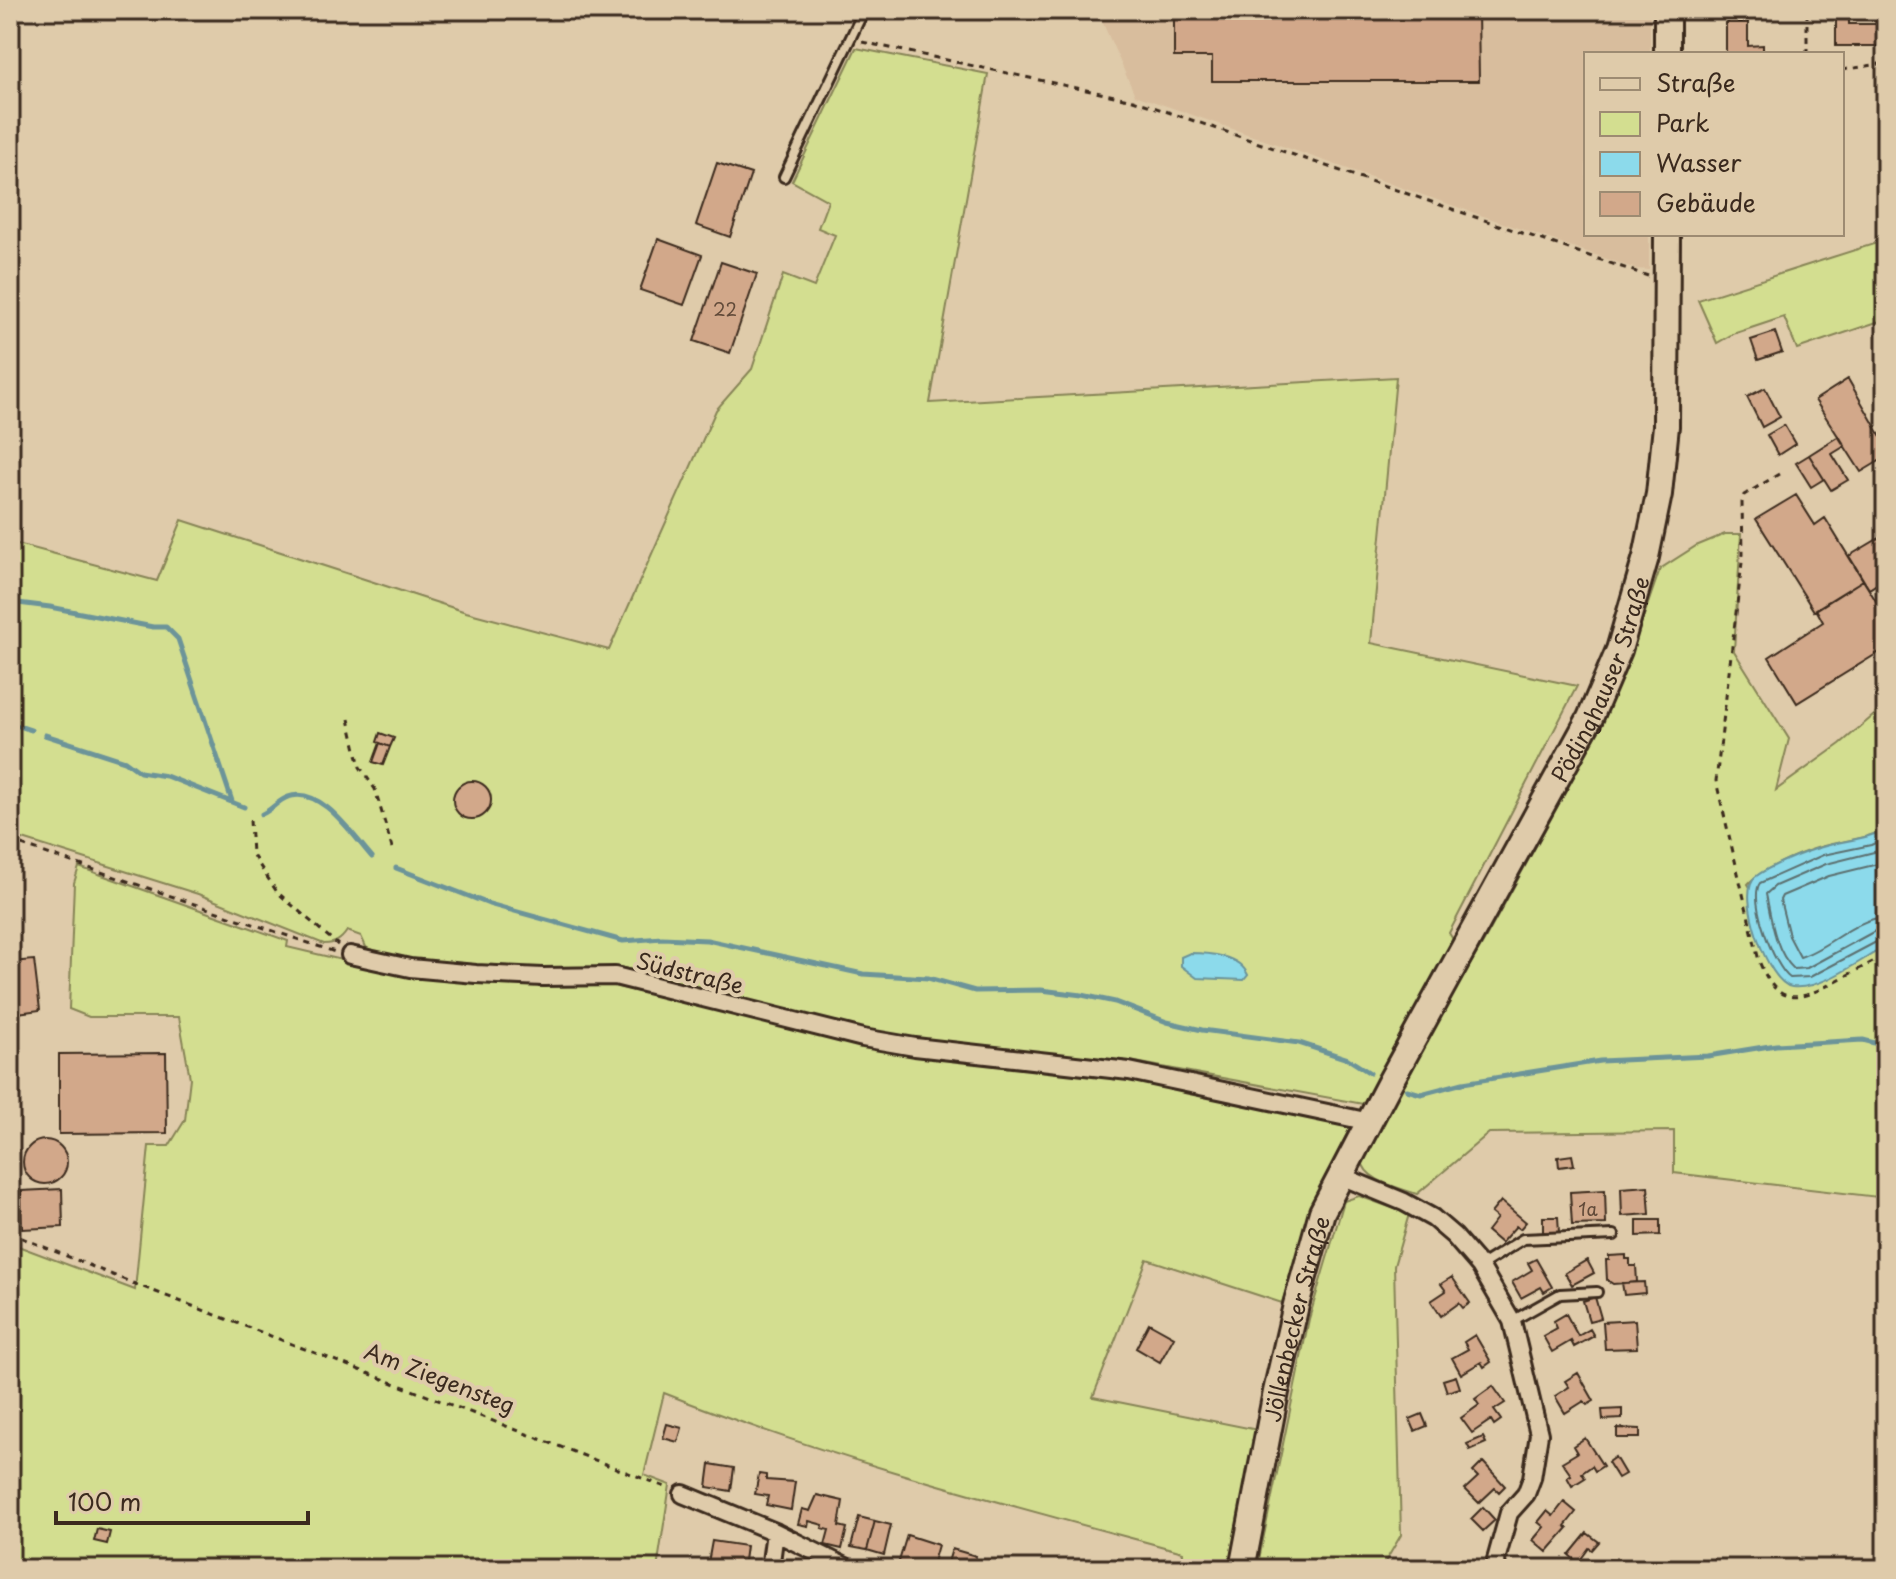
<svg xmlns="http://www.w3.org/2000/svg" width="1896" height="1579" viewBox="0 0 1896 1579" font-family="'Playpen Sans',sans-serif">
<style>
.built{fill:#d8bd9d}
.green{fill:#d3de90;stroke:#878457;stroke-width:2}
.water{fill:#8cdaeb;stroke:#6c9499;stroke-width:2}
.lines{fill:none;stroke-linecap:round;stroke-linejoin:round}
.shore{stroke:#5b7070;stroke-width:2}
.stream{stroke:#6c9499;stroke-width:5}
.building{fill:#d2a88a;stroke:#3b2a1e;stroke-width:2}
.lane-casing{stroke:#3b2a1e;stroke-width:14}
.street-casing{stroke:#3b2a1e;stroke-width:22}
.secondary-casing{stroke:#3b2a1e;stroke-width:30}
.path{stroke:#3b2a1e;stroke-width:3;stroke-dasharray:6 6;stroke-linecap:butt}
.lane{stroke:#dfcbaa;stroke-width:8}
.street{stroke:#dfcbaa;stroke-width:16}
.secondary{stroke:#dfcbaa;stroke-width:24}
.labels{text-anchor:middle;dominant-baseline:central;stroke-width:8;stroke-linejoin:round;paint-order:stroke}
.number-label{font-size:18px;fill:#614a39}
.street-label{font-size:22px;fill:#3b2a1e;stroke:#dfcbaa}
</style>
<rect width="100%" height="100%" fill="#dfcbaa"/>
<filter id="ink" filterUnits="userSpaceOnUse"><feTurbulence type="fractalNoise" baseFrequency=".0125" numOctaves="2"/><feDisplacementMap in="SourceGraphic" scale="16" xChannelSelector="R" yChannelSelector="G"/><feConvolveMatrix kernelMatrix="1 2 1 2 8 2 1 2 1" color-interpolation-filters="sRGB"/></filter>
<g filter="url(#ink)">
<!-- built -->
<path class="built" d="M1097 10H1650V54H1586V234H1649V270L1636 269 1135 95Z"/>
<!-- green -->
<path class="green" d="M856 48 988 74 930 403 1396 377 1371 643 1577 686 1449 933 1454 941 1371 1100 1363 1104 1130 1061 914 1042 618 971 477 967 414 960 375 953 366 947 361 936 347 931C341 940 335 944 324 944L198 894 10 835V542L157 581 182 520 466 612 609 650 716 410 752 369 783 275 814 287 835 235 818 228 828 201 792 181Z
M1886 240V319L1797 349 1784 317 1733 334 1717 343 1698 300Z
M1725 534H1741L1734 651 1789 739 1776 790 1840 744 1886 705V829C1865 840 1842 840 1820 847 1800 853 1761 869 1748 884L1812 985 1886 946V1198L1674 1173V1131L1489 1133 1417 1194C1398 1187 1365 1182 1361 1159L1399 1083 1483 943 1601 727 1628 662 1660 569 1696 546Z
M79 867 288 941 287 947 397 973 469 983 610 985 862 1045 944 1059 1130 1074 1344 1120 1350 1128 1312 1203 1282 1303 1147 1259 1093 1397 1258 1430 1233 1569H1182L1183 1552C1009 1505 832 1460 664 1393L644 1475 670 1485 657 1569H10V1243L135 1290 149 1146H169L185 1120 190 1078 179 1017H89L69 1009 74 883Z
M1359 1196 1409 1214 1394 1266 1401 1535 1381 1569H1257L1309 1319 1344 1201Z"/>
<!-- water -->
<path class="water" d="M1886 829V946C1862 959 1820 991 1792 987 1767 984 1736 892 1755 877 1769 866 1804 852 1822 847 1843 840 1866 840 1886 829Z
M1190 953C1210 953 1239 955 1248 975L1244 980 1197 978 1181 966V957Z"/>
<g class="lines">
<!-- shore -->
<path class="shore" d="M1886 838 1871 845 1823 855 1760 883C1748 899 1774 967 1790 978L1810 977 1880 940 1886 939
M1886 849 1826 864 1775 886 1766 894C1771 918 1775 952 1794 969L1807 968 1875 931 1886 929
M1886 862 1829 876 1782 896 1780 900 1789 936 1800 957C1829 948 1855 918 1886 917"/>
<!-- stream -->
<path class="stream" d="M10 602 50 607 153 627H166L178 639 232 801
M10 723 31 730
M45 735 125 761 140 772 166 776 244 807
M262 814C272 810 277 801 288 797 321 785 353 836 372 857
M396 868 489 904 623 941 662 938 707 940 863 974 928 978 975 991 1041 990 1082 995 1115 1002 1167 1022 1202 1030 1299 1043 1348 1059 1370 1073
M1407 1090 1421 1094 1463 1083 1600 1061 1708 1056 1776 1045 1863 1040 1886 1046"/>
</g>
<!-- building -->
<path class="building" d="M1174 10H1478L1479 81H1212V57H1174Z
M1728 10H1747L1748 23H1728Z
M1836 11H1849V24H1886V46H1836Z
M1726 23H1748V46L1763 45V54H1726Z
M717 163 751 174 730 237 696 225Z
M658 239 702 255 684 305 640 290Z
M721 262 757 274 730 353 694 341Z
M1775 332 1782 352 1758 360 1751 340Z
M1848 379 1886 445V457L1861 472 1815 400Z
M1765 388 1780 417 1762 427 1747 397Z
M1784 425 1795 444 1778 455 1767 435Z
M1839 436 1845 446 1832 454 1848 480 1831 490 1809 455Z
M1809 455 1824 479 1811 487 1796 463Z
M1796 495 1815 525 1825 518 1863 580 1814 611 1756 519Z
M1886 534V578L1869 589 1849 556Z
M1863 580 1886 617V648L1797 703 1769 657 1823 622 1816 609Z
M380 733 394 738 390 747 377 742Z
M380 743 390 747 383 765 373 762Z
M453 800a19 19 0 1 1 38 0a19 19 0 1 1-38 0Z
M34 960 40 1010 10 1014V962Z
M166 1053 167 1133 59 1134V1054Z
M23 1162a22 22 0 1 1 44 0a22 22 0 1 1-44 0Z
M1572 1155 1574 1165 1559 1167 1558 1157Z
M1648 1186 1650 1214 1622 1216 1621 1188Z
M62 1189 63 1227 22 1229 21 1191Z
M1605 1190 1606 1224 1572 1225 1570 1192Z
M1501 1201 1526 1222 1520 1229 1516 1226 1501 1243 1487 1231 1497 1218 1491 1213Z
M1543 1217H1558L1559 1232H1543Z
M1637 1220H1660V1235L1637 1236Z
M1626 1255V1259H1630V1266H1636L1637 1282 1613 1284 1607 1280 1606 1260H1609V1256Z
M1536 1259 1552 1287 1544 1292 1541 1287 1521 1298 1512 1282 1532 1270 1528 1263Z
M1587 1260 1594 1273 1572 1285 1565 1273Z
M1452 1277 1470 1303 1463 1308 1459 1303 1441 1316 1431 1301 1446 1291 1441 1284Z
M1644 1282 1645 1293 1624 1295 1622 1283Z
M1595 1297 1601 1318 1589 1321 1583 1301Z
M1566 1314 1578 1336 1590 1329 1594 1336 1574 1347 1571 1341 1552 1352 1543 1336 1557 1328 1554 1321Z
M1635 1320 1637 1348 1605 1349 1603 1322Z
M1149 1323 1174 1337 1160 1362 1136 1348Z
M1475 1335 1491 1362 1484 1367 1481 1362 1461 1374 1452 1358 1468 1349 1464 1342Z
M1578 1373 1594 1401 1587 1405 1584 1401 1565 1413 1555 1396 1569 1387 1565 1381Z
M1456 1376 1460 1388 1447 1392 1443 1380Z
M1493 1386 1505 1403 1494 1410 1501 1420 1494 1425 1491 1420 1472 1433 1461 1418 1479 1405 1475 1399Z
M1622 1409V1419L1603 1420 1602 1410Z
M1422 1414 1427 1426 1415 1431 1410 1419Z
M667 1424 682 1428 678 1442 663 1438Z
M1617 1428 1640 1429V1438H1617Z
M1483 1437 1486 1443 1470 1450 1467 1444Z
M1585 1438 1603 1466 1595 1471 1592 1466 1582 1473 1585 1478 1572 1486 1567 1477 1571 1475 1562 1462 1577 1453 1573 1446Z
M1615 1457 1625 1474 1618 1478 1608 1462Z
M1483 1462 1505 1486 1499 1492 1495 1488 1479 1503 1465 1489 1478 1477 1473 1472Z
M710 1464 734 1468 731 1491 707 1487Z
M759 1474 766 1475V1480L795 1482 791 1510 766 1505 768 1496 755 1494Z
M817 1495 843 1501 839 1526 847 1528 842 1549 825 1545 829 1530 822 1528 823 1525 809 1521 808 1526 798 1524 802 1509 810 1511Z
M1564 1502 1576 1512 1565 1526 1568 1528 1547 1552 1533 1540 1544 1527 1538 1522 1547 1511 1553 1516Z
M1483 1507 1495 1520 1483 1531 1471 1519Z
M859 1517 875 1521 867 1550 851 1547Z
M875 1521 891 1525 884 1555 867 1550Z
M97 1529 110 1532 107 1544 94 1541Z
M1587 1533 1599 1542 1592 1550 1589 1548 1578 1563 1569 1555Z
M907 1535 938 1545 931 1569 897 1568Z
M712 1541 746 1546 743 1568 708 1563Z
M952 1549 976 1556 973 1569H946Z"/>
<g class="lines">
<defs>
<path id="lane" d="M784 177 864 10
M1480 1266 1523 1239 1614 1235
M1512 1321 1560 1294 1597 1292"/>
<path id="street" d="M350 955 410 968 476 974 543 977 615 976 863 1038 915 1047 1129 1071 1370 1122
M1341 1176 1404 1202 1433 1218 1454 1236 1480 1266 1512 1321 1539 1434 1532 1478 1526 1494 1509 1513 1496 1560 1497 1569
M683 1494 775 1532 850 1569
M770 1569 775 1532"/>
<g id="secondary">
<path d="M1667 10V54"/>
<path id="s1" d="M1242 1569 1276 1392 1296 1305 1322 1212 1390 1082 1590 718 1619 650 1646 557 1659 494 1666 426 1667 234"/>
</g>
</defs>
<!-- lane casing -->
<use href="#lane" class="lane-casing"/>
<!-- street casing -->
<use href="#street" class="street-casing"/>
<!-- secondary casing -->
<use href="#secondary" class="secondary-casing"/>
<!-- path -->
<path class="path" d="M862 42 1133 100 1648 276
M1807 54V10
M1842 70 1886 63
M1779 474 1744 495 1742 502 1743 554 1716 781 1759 961C1778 1008 1798 1002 1836 981 1853 972 1869 964 1886 955
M349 719 360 767 375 789 392 848
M250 820 252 854 277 892 338 945
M10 841 335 952
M10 1233 135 1284 668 1488"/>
<!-- lane -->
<use href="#lane" class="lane"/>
<!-- street -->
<use href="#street" class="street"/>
<!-- secondary -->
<use href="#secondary" class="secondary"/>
</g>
</g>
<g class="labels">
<!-- number labels -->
<g class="number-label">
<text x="725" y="308">22</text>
<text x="1588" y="1208">1a</text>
</g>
<!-- street labels -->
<g class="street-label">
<text stroke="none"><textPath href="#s1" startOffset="968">Pödinghauser Straße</textPath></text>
<text transform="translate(690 972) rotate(14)">Südstraße</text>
<text stroke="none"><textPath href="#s1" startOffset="256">Jöllenbecker Straße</textPath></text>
<text transform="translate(440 1377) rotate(21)">Am Ziegensteg</text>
</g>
</g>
<!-- margin -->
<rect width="1896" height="1579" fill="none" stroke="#dfcbaa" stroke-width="40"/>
<rect x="20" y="20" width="1856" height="1539" fill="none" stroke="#3b2a1e" stroke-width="3" filter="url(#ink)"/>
<!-- legend -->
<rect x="1584" y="52" width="260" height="184" fill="#dfcbaa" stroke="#9d8b72" stroke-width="2"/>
<rect x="1600" y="78" width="40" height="12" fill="#dfcbaa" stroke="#9d8b72" stroke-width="2"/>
<text x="1656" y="92" font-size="24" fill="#3b2a1e">Straße</text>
<rect x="1600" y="112" width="40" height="24" fill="#d3de90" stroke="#9d8b72" stroke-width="2"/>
<text x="1656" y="132" font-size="24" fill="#3b2a1e">Park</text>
<rect x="1600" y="152" width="40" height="24" fill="#8cdaeb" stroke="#9d8b72" stroke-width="2"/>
<text x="1656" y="172" font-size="24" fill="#3b2a1e">Wasser</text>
<rect x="1600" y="192" width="40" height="24" fill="#d2a88a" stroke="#9d8b72" stroke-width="2"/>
<text x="1656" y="212" font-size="24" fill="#3b2a1e">Gebäude</text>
<!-- scale -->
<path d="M56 1511v12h252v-12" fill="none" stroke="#3b2a1e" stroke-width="4"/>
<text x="68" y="1511" font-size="24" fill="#3b2a1e" stroke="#dfcbaa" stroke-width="6" paint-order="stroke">100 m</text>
</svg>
